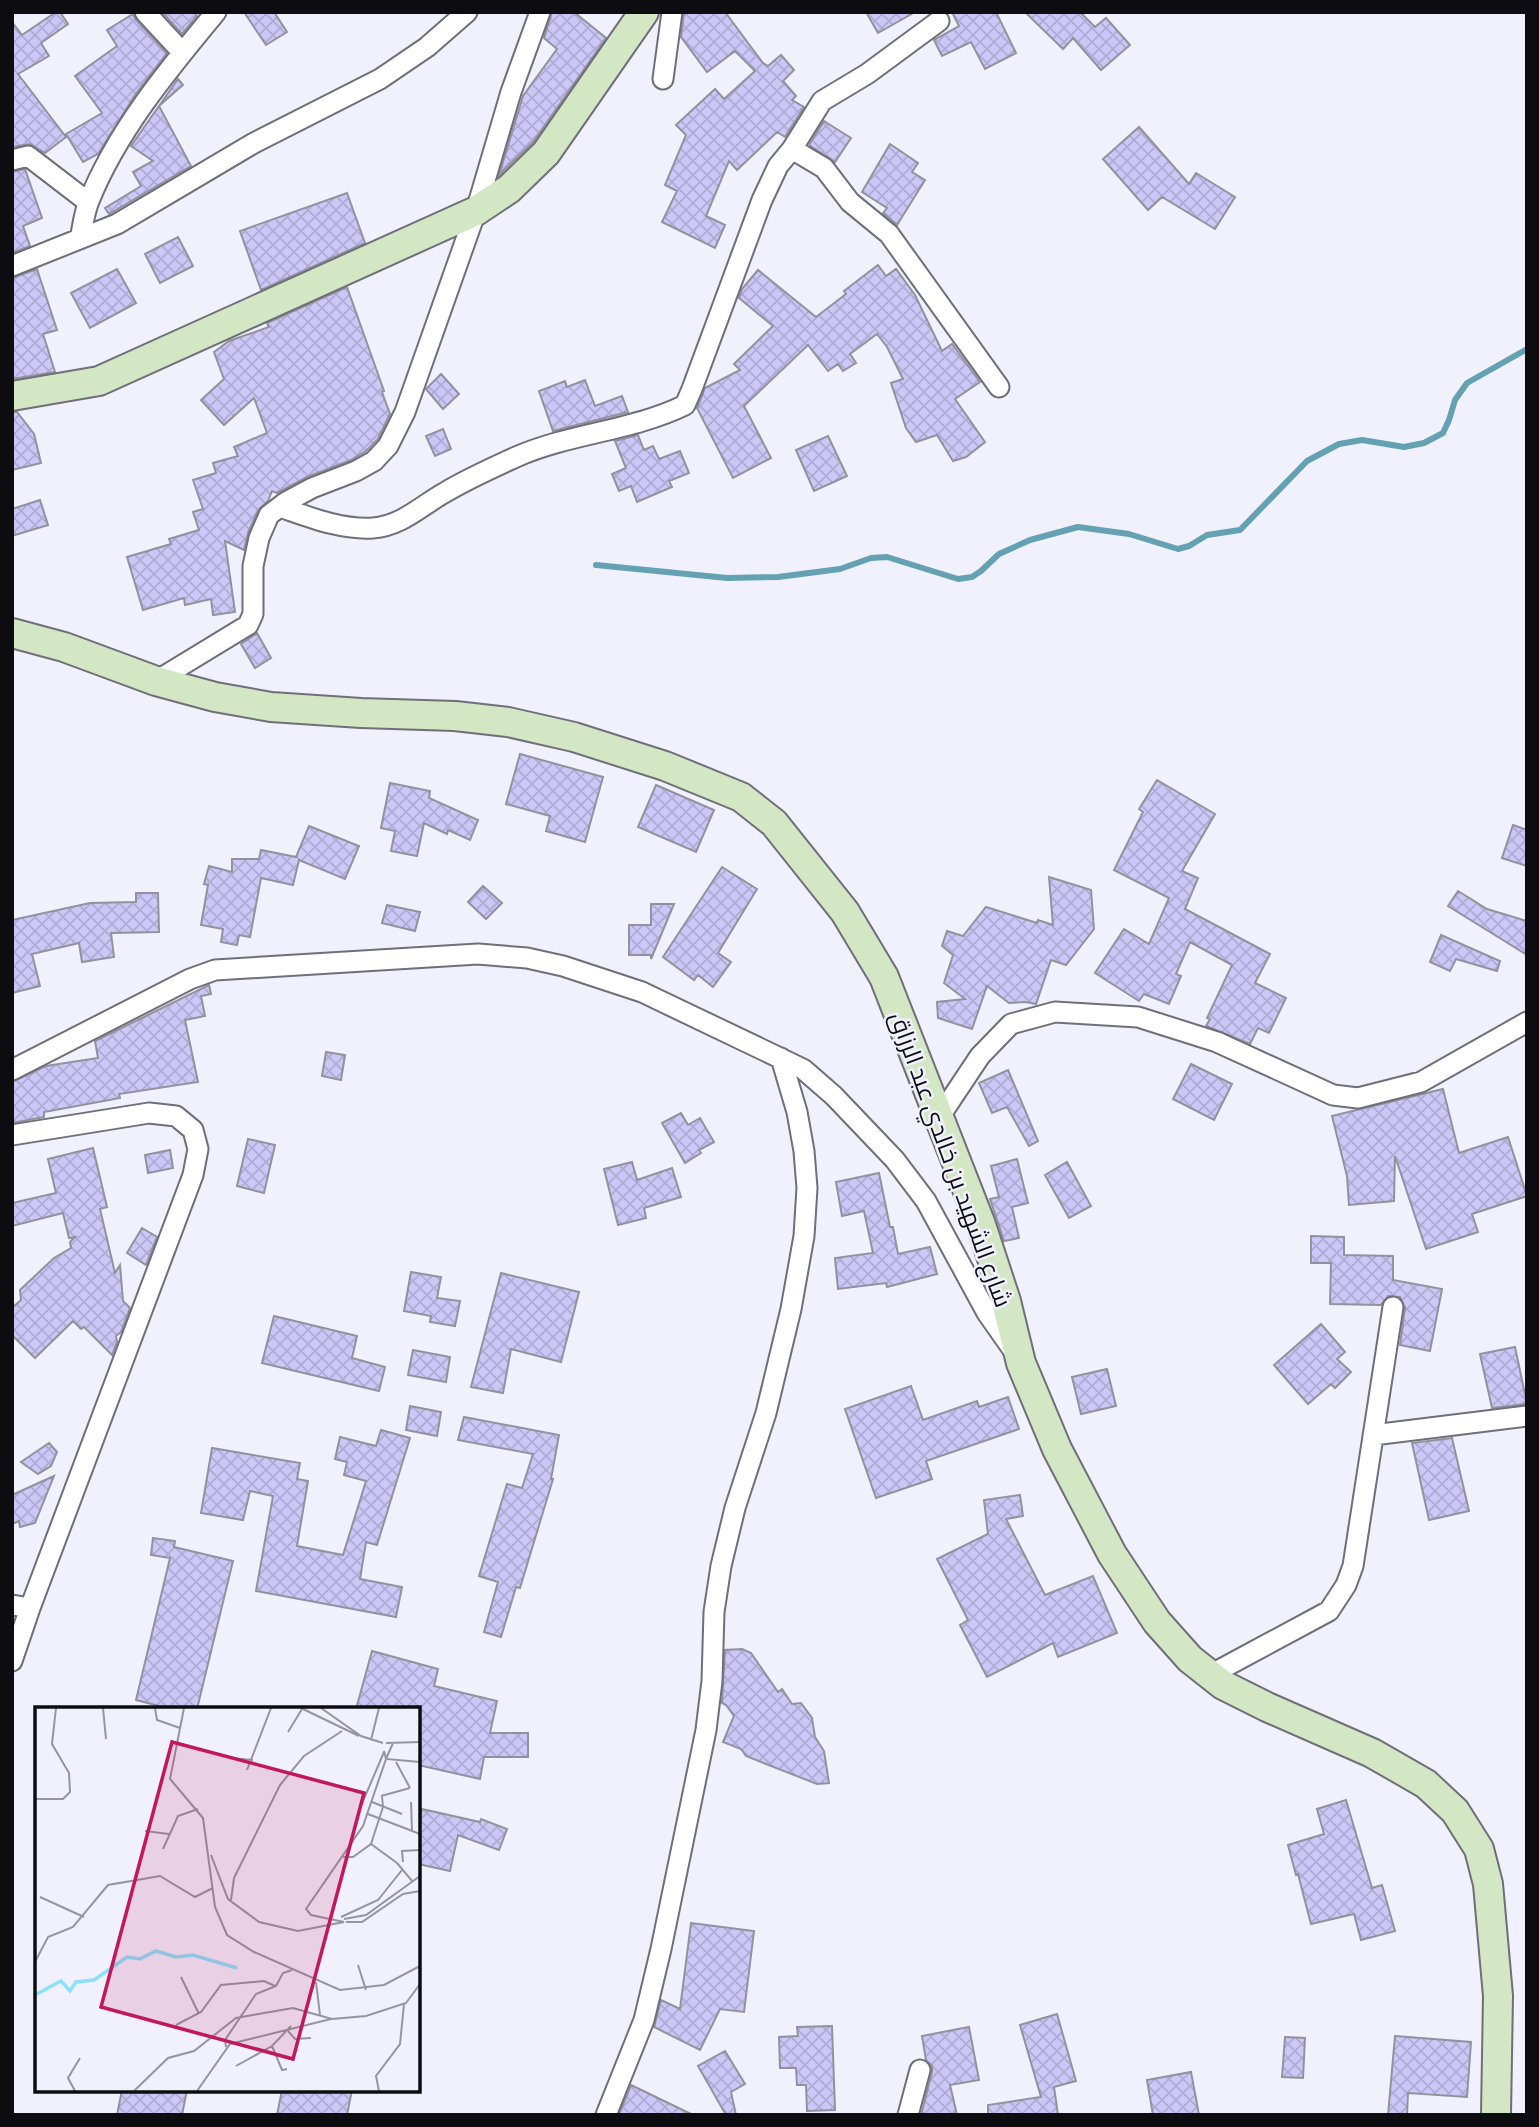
<svg xmlns="http://www.w3.org/2000/svg" width="1539" height="2127" viewBox="0 0 1539 2127" font-family="Barlow,Cairo,sans-serif">
<style>
.lines{fill:none;stroke-linecap:round;stroke-linejoin:round}
.stream{stroke:#64a1b3;stroke-width:6}
.building{fill:url(#building-cross-hatch);stroke:#92919d;stroke-width:2}
.minor-casing{stroke:#6f6e79;stroke-width:23}
.secondary-casing{stroke:#6f6e79;stroke-width:32}
.minor{stroke:#fff;stroke-width:19}
.secondary{stroke:#d3e7c5;stroke-width:28}
.labels{text-anchor:middle;dominant-baseline:central;stroke-width:5;stroke-linejoin:round;paint-order:stroke}
.street-label{font-size:24px;fill:#0d0d11;stroke:#f1f0fd}
.inset-river{fill:none;stroke:#8ae1f9;stroke-width:3.5}
.inset-road{fill:none;stroke:#96959f;stroke-width:2}
.view{fill:#c2185b;fill-opacity:0.15;stroke:#c2185b;stroke-width:3.5}
.inset-edge{fill:none;stroke:#0d0d11;stroke-width:3.5}
</style>
<defs>
<pattern id="building-cross-hatch" width="8" height="8" patternUnits="userSpaceOnUse" patternTransform="scale(1.75)"><rect width="8" height="8" fill="#cdc7f8"/><path d="M0 0l8 8M0 8l8-8" fill="none" stroke="#afaad4"/></pattern>
</defs>
<rect width="100%" height="100%" fill="#f1f0fd"/>
<g class="lines">
<!-- stream -->
<path class="stream" d="M596 565 727 578 778 577 840 569 871 558 887 557 958 579 972 577 981 571 999 554 1030 540 1078 527 1129 534 1178 549 1189 546 1207 535 1240 530 1307 461 1339 444 1362 440 1404 447 1424 443 1443 433 1449 420 1455 400 1467 383 1527 349"/>
</g>
<!-- building -->
<path class="building" d="M56 12H60L68 24 41 43 49 56 18 74 66 137 45 153 30 144 12 147V22L22 35Z
M162 12H194L197 16 182 34Z
M244 12H274L287 32 266 45Z
M552 12H574L606 38 533 142 499 175 523 96 557 49 544 38Z
M684 12H725L763 63 768 66 781 55 794 70 783 81 796 96 792 100 804 107 785 137 777 132 737 170 729 161 706 216 725 225 715 248 662 222 677 191 665 185 686 135 676 125 715 89 724 99 755 71 735 51 707 72 681 37Z
M866 12H915L878 33Z
M952 12H996L1016 53 985 69 971 42 942 56 934 40 959 26Z
M1025 12H1080L1095 27 1106 18 1130 45 1101 70 1073 38 1063 49Z
M133 14 136 20 167 53 135 95 98 154 83 162 66 134 102 113 75 76 117 46 107 30Z
M178 79 183 85 159 106 191 166 109 214 105 208 141 186 133 172 153 161 131 146Z
M824 121 851 138 835 162 809 145Z
M1139 127 1189 184 1196 173 1235 197 1215 229 1162 197 1148 210 1103 159Z
M890 144 918 163 912 172 925 180 897 225 883 213 887 208 862 192Z
M25 169 42 218 23 226 30 246 12 253V172Z
M347 193 365 243 261 290 240 231Z
M178 237 193 266 160 283 145 254Z
M878 265 886 276 896 269 915 295 942 351 952 344 980 382 955 399 985 442 966 457 953 461 937 435 916 442 906 428 891 383 903 379 887 347 877 334 850 354 856 363 843 371 838 364 828 371 808 345 744 406 771 458 733 478 697 408 705 388 740 370 734 364 773 326 739 298 742 289 758 270 816 317 846 294 844 291Z
M37 269 57 330 43 334 55 372 12 379V278Z
M117 269 136 303 90 328 71 293Z
M347 287 384 391 382 392 390 414 378 439 366 451 351 460 307 477 277 493 272 491 268 501 258 510 248 533 244 550 225 541 235 612 213 615 211 599 185 605 184 598 143 610 127 557 171 544 169 539 199 530 193 512 203 509 193 480 216 473 213 463 238 456 234 447 267 433 254 398 224 425 201 400 224 379 214 352 229 341 269 327 267 323Z
M441 374 459 394 443 409 426 389Z
M585 380 595 406 622 396 628 412 553 431 539 391 565 381 567 387Z
M12 412H17L34 434 41 463 12 470Z
M443 429 451 449 435 456 426 436Z
M638 435 644 450 653 446 659 459 680 451 689 473 669 481 672 487 637 502 631 486 619 491 612 474 626 468 615 441Z
M828 436 847 476 814 491 796 450Z
M40 500 48 525 12 536V509Z
M257 633 271 658 255 668 241 644Z
M520 754 603 777 585 842 546 831 550 816 506 804Z
M1157 780 1215 814 1182 871 1198 878 1185 909 1270 954 1255 983 1286 998 1269 1033 1258 1028 1250 1044 1206 1026 1210 1019 1207 1018 1232 965 1190 942 1176 974 1181 976 1169 1004 1144 994 1139 1001 1095 973 1124 929 1149 944 1169 898 1114 870 1143 812 1139 809Z
M390 783 430 791 429 798 478 820 470 840 448 830 447 834 424 823 417 856 391 851 395 831 381 828Z
M656 785 714 810 696 852 638 827Z
M1513 825 1527 830V866L1502 858Z
M309 826 359 846 345 879 299 860 293 885 261 878 250 937 239 935 237 945 221 942 223 929 201 925 208 885 204 884 209 866 232 872V859H259L261 850 296 857Z
M722 867 757 889 718 953 731 962 713 987 698 975 694 980 663 957Z
M1049 877 1091 890 1094 929 1066 965 1051 960 1036 1004 1026 1002 1009 1003 987 986 972 1029 938 1018 937 1002 965 999 944 983 953 955 942 946 947 931 963 936 986 907 1037 923 1038 920 1053 925Z
M483 886 502 903 486 919 468 902Z
M1458 891 1487 909 1527 921V955L1448 906Z
M136 893H158L159 932 111 933 114 957 82 962 79 943 32 954 40 986 12 993V920L90 903 136 902Z
M651 904H674L651 959V955H629V925H651Z
M387 905 420 912 415 931 382 923Z
M1441 935 1500 961 1497 971 1456 959 1450 971 1430 962Z
M209 985 211 994 201 996 205 1016 185 1020 198 1082 119 1094 120 1098 44 1112V1117L12 1123V1082L46 1066 98 1058 95 1041Z
M326 1052 345 1055 341 1080 322 1076Z
M1191 1064 1232 1084 1214 1120 1173 1099Z
M1008 1070 1038 1141 1029 1146 1007 1107 992 1113 979 1083Z
M1443 1089 1459 1153 1508 1137 1527 1196 1472 1214 1478 1232 1426 1249 1395 1156 1394 1201 1349 1205 1347 1176 1332 1116Z
M681 1113 688 1125 700 1118 714 1142 699 1150 701 1153 685 1163 662 1123Z
M248 1139 275 1145 264 1193 237 1186Z
M93 1148 107 1207 100 1209 115 1273 120 1265 123 1301 130 1308 121 1332 116 1336 117 1342 112 1355 84 1327 81 1329 73 1321 35 1358 12 1335V1308L21 1300 20 1290 54 1258 71 1248 70 1242 75 1237 69 1238 63 1213 12 1226V1203L56 1193 48 1159Z
M170 1150 173 1168 148 1173 145 1155Z
M1017 1159 1028 1203 1012 1207 1019 1238 1004 1241 990 1199 999 1197 991 1166Z
M632 1162 637 1180 672 1168 681 1197 644 1208 646 1218 618 1225 604 1169Z
M1067 1162 1091 1206 1069 1218 1045 1175Z
M879 1173 890 1227H893L898 1254 930 1247 937 1274 887 1287 886 1283 838 1289 835 1258 873 1253 864 1211 842 1216 836 1182Z
M142 1228 157 1237 146 1265 127 1253Z
M1311 1236 1344 1237V1255L1393 1256V1280L1442 1289 1430 1351 1400 1345 1405 1308 1400 1297 1388 1296 1381 1305 1330 1304 1331 1263H1311Z
M411 1272 441 1277 437 1298 460 1301 455 1326 430 1322 431 1316 404 1311Z
M501 1273 579 1292 561 1362 511 1349 503 1393 471 1387Z
M274 1316 357 1336 352 1358 385 1367 379 1391 262 1363Z
M1321 1324 1345 1352 1337 1359 1351 1372 1335 1388 1331 1384 1308 1404 1274 1365Z
M1515 1347 1527 1404 1492 1408 1480 1354Z
M413 1350 450 1357 446 1382 408 1375Z
M1107 1369 1116 1406 1081 1414 1072 1377Z
M911 1386 923 1420 977 1401 979 1407 1008 1397 1019 1429 926 1461 932 1479 876 1498 845 1409Z
M410 1406 441 1412 437 1436 406 1430Z
M464 1417 559 1435 551 1479H553L520 1588 516 1587 501 1637 484 1632 498 1582 479 1576 507 1484 522 1488 533 1454 458 1440Z
M381 1430 410 1438 377 1545 366 1542 360 1579 402 1587 396 1617 256 1591 273 1496 250 1491 243 1520 201 1513 212 1448 300 1463 297 1479 308 1481 297 1546 343 1555 366 1481 344 1475 347 1462 335 1459 340 1437 376 1446Z
M1452 1438 1469 1511 1429 1520 1412 1443Z
M49 1443 57 1452 51 1466 38 1474 21 1462Z
M54 1476 35 1523 20 1527 19 1521 12 1524V1495Z
M1020 1495 1023 1516 1006 1519 1045 1595 1093 1576 1117 1633 1058 1657 1053 1643 987 1677 960 1625 968 1620 937 1559 988 1534 984 1500Z
M153 1538 175 1541 174 1547 233 1561 197 1709H171L136 1700 170 1558 151 1555Z
M742 1649 751 1653 778 1692 782 1689 792 1704 801 1703 812 1718 815 1737 824 1751 829 1783 817 1784 746 1756 741 1749 723 1742 734 1716 726 1705 722 1703 725 1650Z
M372 1651 438 1669 434 1686 497 1701 490 1733H528V1757H484L480 1779 418 1765V1709H356Z
M1346 1800 1372 1888 1382 1885 1395 1931 1361 1940 1354 1914 1311 1924 1298 1874 1296 1875 1288 1845 1324 1834 1317 1809Z
M422 1809 480 1822 481 1819 507 1829 499 1850 458 1835 450 1871 418 1864V1826Z
M691 1923 754 1931 744 2012 720 2009 700 2050 654 2027 661 2000 680 2009Z
M1057 2014 1076 2081 1054 2087 1058 2115H988V2105L1041 2097 1020 2025Z
M832 2026 835 2110 807 2111 806 2085H797L796 2068H780L779 2037 798 2036 797 2027Z
M969 2027 979 2080 950 2085 957 2115H921L932 2072V2066L926 2060 922 2036Z
M1395 2036 1471 2042 1467 2097 1408 2093 1407 2115H1388Z
M1285 2037 1305 2038 1303 2078 1282 2077Z
M725 2051 745 2084 731 2092 736 2115H726L698 2066Z
M1191 2072 1199 2115H1153L1147 2080Z
M631 2085 693 2115H619Z
M122 2090H187L182 2115H117Z
M282 2090H352L347 2115H277Z"/>
<g class="lines">
<defs>
<path id="minor" d="M145 12 182 52
M663 79 672 12
M792 149 824 168 850 202 889 234 999 387
M12 160 28 156 88 202
M80 239C83 226 84 213 89 201 117 131 168 70 216 12
M12 266 117 224 254 143 380 79 427 47 467 12
M280 507C309 517 341 530 373 528 401 526 421 506 444 493 467 479 492 468 516 457 570 433 632 431 685 405L692 389 762 200 778 166 792 149 822 101 867 74 939 21
M156 681 248 625 253 614V566L259 538 269 515 286 502 312 488 356 471 374 461 388 446 405 412 476 211 511 92 540 12
M12 1070 190 979 215 970 478 954 527 958 563 966 642 992 803 1069 834 1096 895 1160 926 1201 987 1313 1013 1350
M940 1116 980 1056 1011 1024 1055 1012 1138 1017 1217 1042 1333 1095 1358 1098 1421 1082 1527 1022
M12 1135 149 1113 176 1116 193 1130 198 1149 193 1175 30 1608 12 1661
M1373 1435 1527 1416
M12 1605 30 1608
M1210 1675 1329 1611 1346 1585 1353 1566 1393 1307
M606 2115 644 2020 661 1949 706 1730 712 1681 714 1612 721 1566 735 1508 766 1413 791 1309 804 1236 807 1188 804 1151 797 1112 781 1058
M908 2115 920 2070"/>
<path id="secondary" d="M12 396 99 381 476 211 509 189 546 153 644 12
M12 633 64 647 156 681 215 697 271 707 361 713 455 716 508 722 574 737 665 766 741 797 774 823 845 912 884 977 980 1222 1006 1301 1021 1363 1057 1449 1112 1554 1157 1622 1190 1659 1223 1685 1267 1707 1372 1753 1426 1784 1455 1811 1479 1849 1488 1884 1498 1996 1496 2115"/>
</defs>
<!-- minor casing -->
<use href="#minor" class="minor-casing"/>
<!-- secondary casing -->
<use href="#secondary" class="secondary-casing"/>
<!-- minor -->
<use href="#minor" class="minor"/>
<!-- secondary -->
<use href="#secondary" class="secondary"/>
</g>
<g class="labels">
<!-- street labels -->
<g class="street-label">
<text transform="translate(952 1159) rotate(70)">شارع الشهيد بن خالدي عبد الرزاق</text>
</g>
</g>
<!-- overview -->
<g transform="translate(35 1707)">
<rect width="385" height="385" fill="#f1f0fd"/>
<path class="inset-river" d="M0 288 26 274 35 284 41 275 59 273 92 250 105 252 121 244 141 250 158 248 202 261"/>
<path class="inset-road" d="M68 1 71 32M120 1 122 13 145 21M149 1 135 72 168 111 180 200 192 228 219 245 305 283 349 278 385 259M266 1 324 29M286 1 326 29 348 36M253 25 267 2M336 33 344 1M351 36 385 35M358 36 351 52 385 55M195 51 218 53M361 55 375 81M212 63 236 1M346 89 375 81M0 92H28L35 85 34 66 17 37 21 1M337 95 367 107M376 95 377 124M323 106 349 45M333 107 385 127M110 124 134 127M336 137 348 100 347 89M128 142 143 109 163 102M176 148 193 192 224 215 263 224 309 215 276 208 271 202 328 119 351 52 349 44M308 150H318L336 137 362 156 378 175M368 155 367 144 385 143M5 190 49 210M196 193 199 171 245 78 269 49 307 24M306 210 343 193 367 163M309 212 331 208 385 169M311 215H327L368 187 385 184M0 255 13 230 38 220 73 178 125 169 160 190 178 181M323 258 331 283M146 270 164 307M281 275 285 308M141 318 166 305 186 278 229 274 240 279M253 324 260 332 276 331M237 339 247 363 252 362M191 340 190 333 221 287 241 279 248 266 257 263M201 359 237 339 256 319M40 384 33 371 45 351M99 384 133 351 159 344 201 311 258 301 297 312 331 309 371 296 385 277M162 384 195 337 296 312M344 384 341 369 365 337 369 297"/>
<path class="view" d="M137 35 329 86 258 352 66 300Z"/>
<rect width="385" height="385" class="inset-edge"/>
</g>
<!-- border -->
<rect width="1539" height="2127" fill="none" stroke="#0d0d11" stroke-width="28"/>
</svg>
